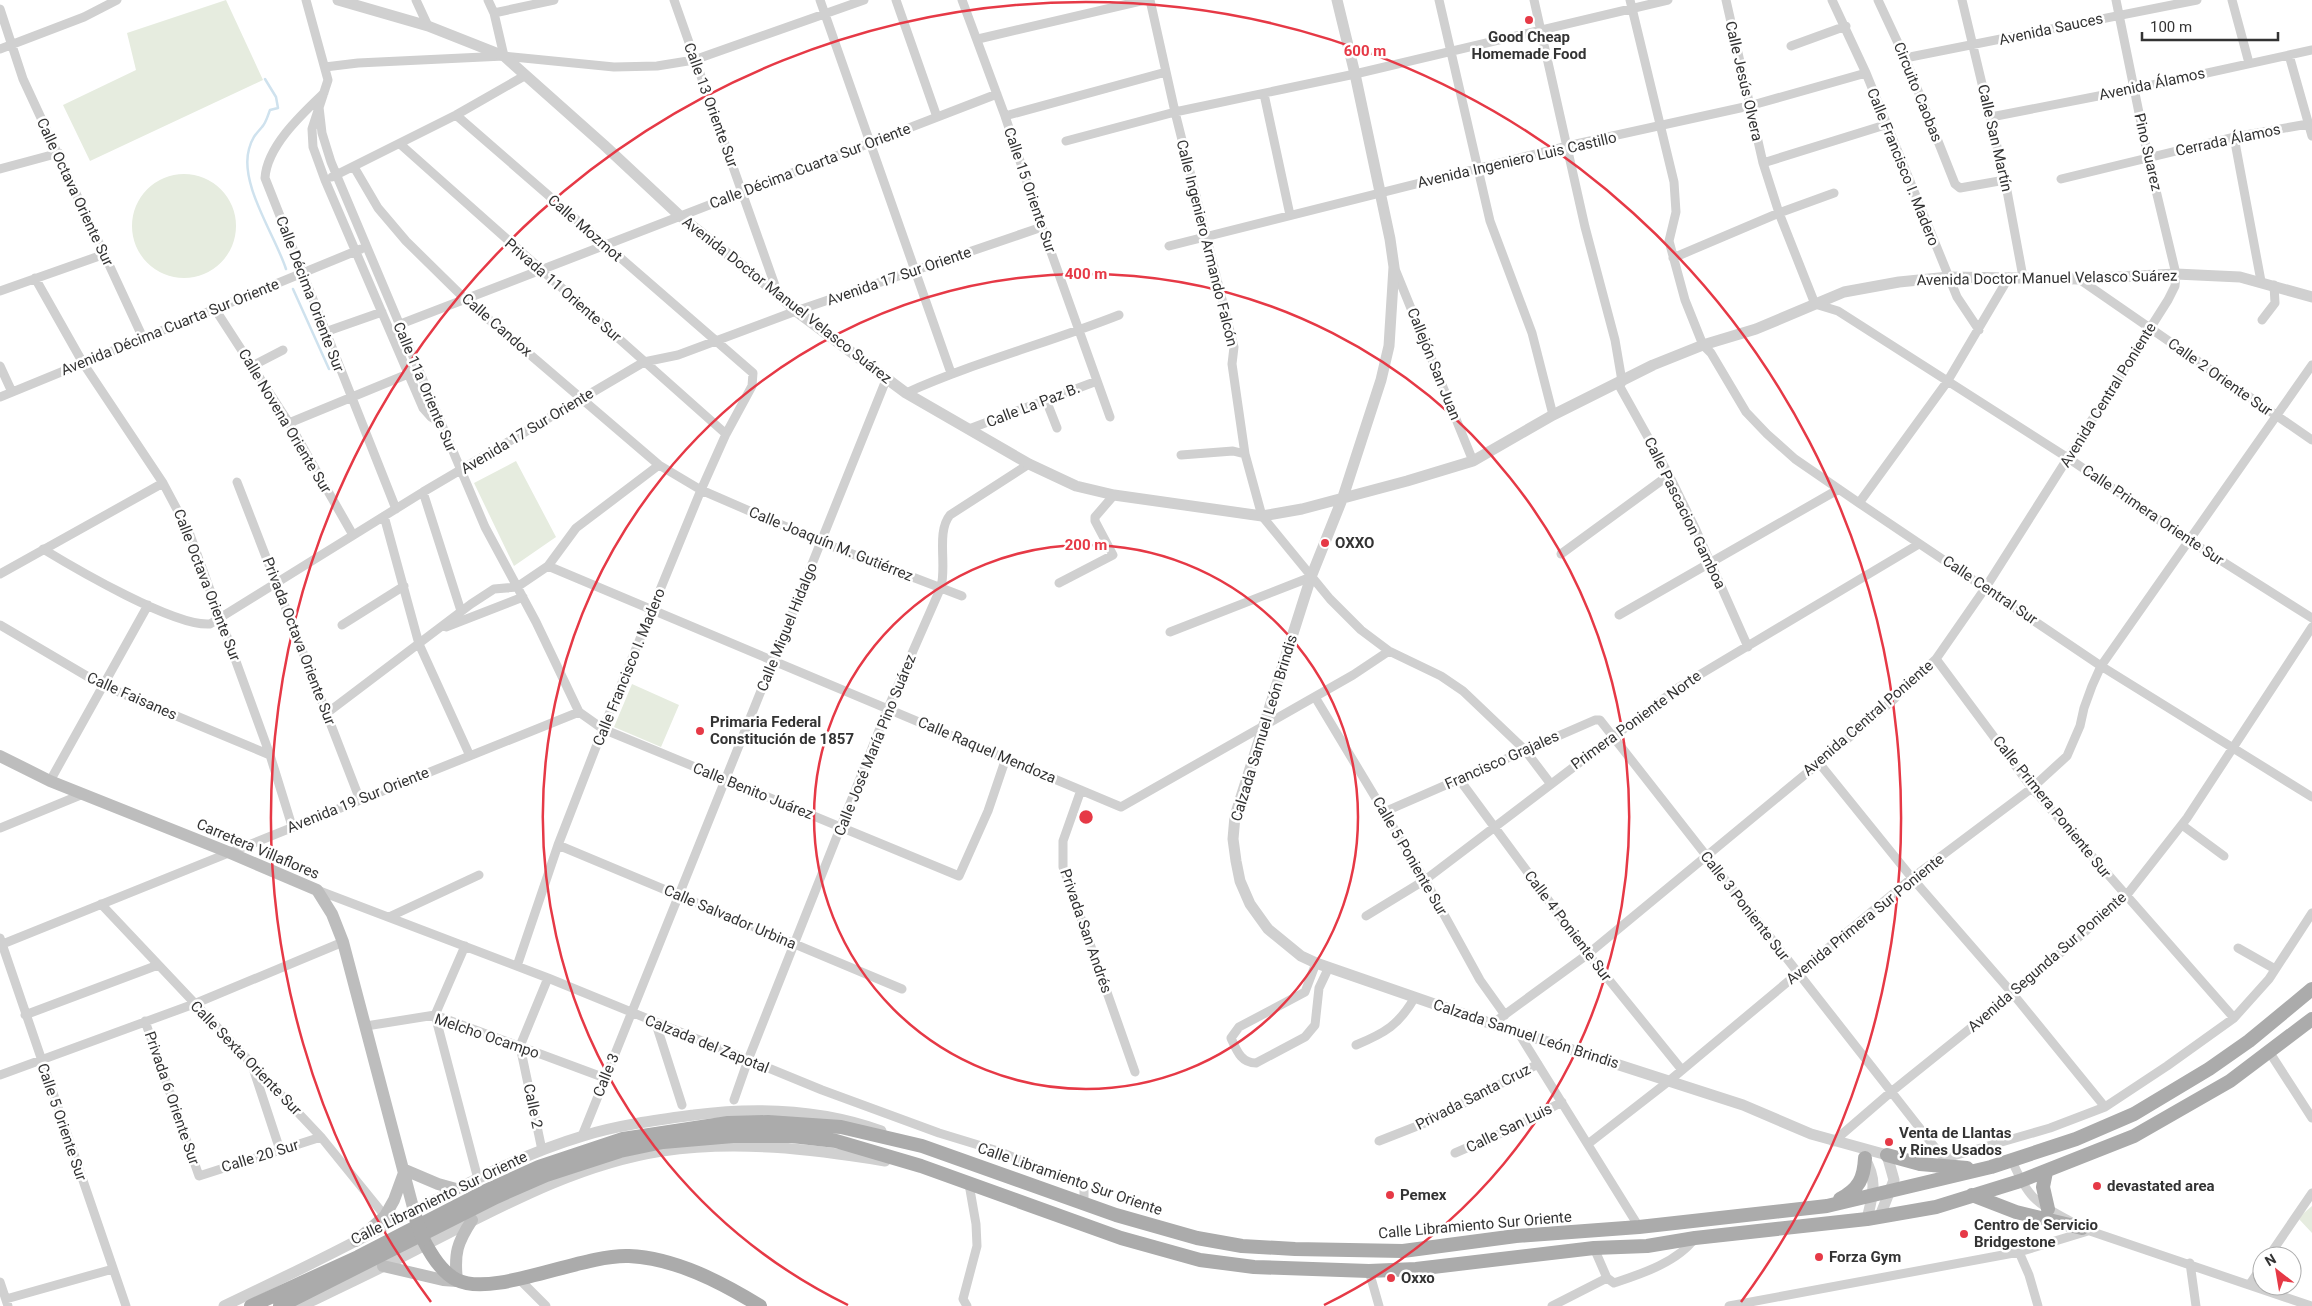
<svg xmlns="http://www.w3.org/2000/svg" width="2312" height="1306" viewBox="0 0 2312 1306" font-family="Roboto,sans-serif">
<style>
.green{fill:#e6ecdf}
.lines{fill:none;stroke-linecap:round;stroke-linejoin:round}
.stream{stroke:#cfe2ee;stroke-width:2.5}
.minor{stroke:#d0d0d0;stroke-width:9}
.tertiary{stroke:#d0d0d0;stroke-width:11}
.secondary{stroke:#bdbdbd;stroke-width:12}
.primary{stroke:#ababab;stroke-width:14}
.primary-bridge{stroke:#ababab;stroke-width:14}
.ring{fill:none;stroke:#e63946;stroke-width:2.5}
.poi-dot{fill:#e63946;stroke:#fff;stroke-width:2}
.labels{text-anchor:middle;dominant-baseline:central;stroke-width:5;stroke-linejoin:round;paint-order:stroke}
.street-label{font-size:15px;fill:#333;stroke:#fff}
.poi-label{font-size:15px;font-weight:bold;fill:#333;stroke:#fff;text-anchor:start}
.centre{fill:#e63946;stroke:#fff;stroke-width:2.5}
.ring-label{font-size:15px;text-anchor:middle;font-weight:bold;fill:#e63946;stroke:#fff;stroke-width:5;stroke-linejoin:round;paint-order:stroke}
</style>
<rect width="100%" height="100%" fill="#fff"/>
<!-- green -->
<path class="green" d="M226 0 263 80 90 161 63 105 136 70 127 33Z
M132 226a52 52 0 1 1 104 0a52 52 0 1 1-104 0Z
M516 461 556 537 514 566 474 483Z
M632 684 679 705 661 747 614 727Z
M2312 1206V1233L2298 1218Z"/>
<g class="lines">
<!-- stream -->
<path class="stream" d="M265 79 276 97 278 108 270 110C268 115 266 123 262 127 255 135 252 138 249 149 239 184 275 235 286 269
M293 289 329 369"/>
<!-- minor -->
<path class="minor" d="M306 0 328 80 312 129 313 147 325 180 423 408 431 417 440 422
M416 0 428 26
M488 0 494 13 504 56
M674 0 778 294
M820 0 951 373
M896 0 937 117
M962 0 1005 116 1042 227 1110 417
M1150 0 1175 112 1234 347 1232 364 1245 454 1262 516 1330 599 1361 630 1389 651 1441 676 1463 691 1525 750 1550 783
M1439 0 1490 221 1532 333 1553 415
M1534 0 1585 227 1615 340 1622 381 1620 387 1669 475 1696 530 1748 647
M1630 0 1674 182 1676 212 1669 241 1685 300 1703 345 1711 353 1746 412 1767 434 1795 459 1859 503 2101 666 2312 797
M1726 0 1763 163 1779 213 1815 304 1838 311 2068 458 2190 541 2312 618
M1832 0 1866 73 1957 297 1979 330
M1878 0 1905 58 1955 184 1960 188 2005 180
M1962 0 2005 180 2023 277
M2232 0 2249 63
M0 9 23 79 143 338
M494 13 554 0
M978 39 1145 0
M1791 46 1846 26
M0 49 84 17 117 0
M2289 55 2312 136
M1905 58 2197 0
M325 67 358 63 504 56 614 67 657 66 694 60 864 0
M324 93C302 114 267 146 265 178L396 509
M1264 94 1290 215
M319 107 322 133 331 162 485 527 536 622 579 712 603 729 959 876 988 811 1006 758
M456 115 753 373 752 386 726 434 701 490 603 729 558 845 517 966
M1005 116 1166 72
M1991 117 2134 89 2312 50
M2234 137 2261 281
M1066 141 1175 112 1355 74 1668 0
M400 144 726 434
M1763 163 1885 125
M354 167 378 208 406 241 465 299 659 465 701 490 821 542 962 596
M0 169 59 153
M332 177 456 115 526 75
M2061 179 2234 137 2308 124
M1169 246 1567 146 1749 106 1866 73
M1673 258 1779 213 1834 193
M1395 269 1473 461
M35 278 83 363 163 483 189 532 270 755 292 826
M2079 279 2312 440
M0 291 105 254
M215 309 289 423 353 535
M2262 320 2275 303 2274 285
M398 325 997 94
M325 332 382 312
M0 366 12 392
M252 366 283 350
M906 393C975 362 1048 343 1119 315
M0 397 361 249
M1046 400 1057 428
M289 423 408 374
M969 429 1097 381
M1181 455 1233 451 1245 454
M237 482 360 800
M423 492 461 611
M1859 503 1947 382 2009 277
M384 516 419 644 470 756
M43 549C76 569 175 627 210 624L423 492 644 362 678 355 796 311 1042 227
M1561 554 1669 475
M548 566 1121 807 1353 675 1389 651
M0 574 163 483
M1059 583 1113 555 1095 521V517L1114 495
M1619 615 1839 489
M0 625 102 685 270 755
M342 625 404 586
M446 627 523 597
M1170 632 1311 577
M1936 659 2032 788 2234 1018
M1315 697 1425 880 1480 980 1505 1015
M327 713 471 604 494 589 517 587 548 566 576 528 659 465
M1819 763 1912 878 2013 994 2105 1107
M1459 779 1588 954 1682 1070
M50 781 148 605
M1081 790 1063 841V867L1135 1072
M1384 812 1595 720H1600L1951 1168
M2182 825 2224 856
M0 828 83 794
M558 845 902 989
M317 890 548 978 822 1090 939 1133 998 1151 1084 1186V1203
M101 904 321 1137 385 1216
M1366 916 1425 880 1679 687 1919 544
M389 917 479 875
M0 938 126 1306
M0 945 579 712
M465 946 435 1015 478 1179
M2238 948 2275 969
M1316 963 1305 992 1239 1027 1231 1038C1237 1051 1241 1063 1256 1063L1305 1037 1315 1025 1319 988 1329 967
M25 1015 158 965
M145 1021 199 1176 321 1137
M656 1024 682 1105
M1492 1024 1588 954 1819 763 1893 700 1936 659 1986 587 2168 300 2175 286 2176 274 2148 157 2116 0
M366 1026 435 1015 605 1078
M1518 1032 1639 1227
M1356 1045C1385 1033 1399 1025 1415 997
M2270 1053 2312 1118
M252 1065 280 1150
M0 1075 194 1004 343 942
M734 1100 748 1060 888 708 941 587C947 565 936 532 950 515L1029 464
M582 1136 886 380
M1379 1141 1430 1121 1538 1064
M1833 1142 1891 1092 2013 994 2126 896 2187 818 2312 627
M1588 1144 1669 1081 1912 878 2032 788 2067 756 2080 726 2084 708 2092 686 2101 666 2312 365
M542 1150 520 1046 548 978
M1455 1153 1515 1127 1562 1102
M1943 1159 2050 1128 2105 1107 2167 1066 2234 1018 2269 979 2312 913
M2012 1161C2029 1199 2034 1201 2070 1221
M2084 1229 2311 1306
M1594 1248 1607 1278 1614 1283C1641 1274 1678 1262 1695 1238
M2019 1252 2029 1275 2038 1306
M2269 1256 2312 1193
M2190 1263 2196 1306
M1369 1271 1379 1306
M518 1278 546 1306
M0 1282 8 1306
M2250 1284 2262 1266
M6 1299 113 1269
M967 1306 963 1299 977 1246 976 1224 969 1184
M1552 1306 1607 1278
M1729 1306 2019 1252 2088 1231"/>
<!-- tertiary -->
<path class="tertiary" d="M338 0 428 26 504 56 604 145 680 216 779 295 796 311 906 393 1029 464 1076 486 1114 495 1262 516 1302 509 1407 481 1473 461 1553 415 1653 365 1703 345 1756 329 1844 292 1899 282 1949 277 2079 279 2176 274 2240 277 2312 297
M1337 0 1355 74 1390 239 1394 267 1389 346 1381 380 1343 497 1311 577 1235 816 1233 839 1236 861 1240 881 1250 904 1268 929 1301 956 1316 963 1492 1024 1743 1105 1811 1134 1887 1155 1894 1180 1880 1216
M1864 1157C1878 1180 1873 1194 1867 1219
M224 1306C268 1285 312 1264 356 1241 430 1204 503 1160 583 1136 619 1125 657 1120 694 1115 757 1107 820 1109 881 1131
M301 1306C343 1286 386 1266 427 1244 502 1206 578 1164 662 1151 737 1140 811 1149 885 1161"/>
<!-- secondary -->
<path class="secondary" d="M0 756 50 781 228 852 317 890 332 914 343 942 414 1211
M405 1170 438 1184 456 1189
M356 1241 385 1216 394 1200 405 1170
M383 1266 443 1280 457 1281C454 1253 457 1243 472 1220"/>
<!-- primary -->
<path class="primary" d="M1887 1155 1920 1164 1967 1168
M2046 1172 2043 1187 2048 1209
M1972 1195 2016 1212 2082 1228
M1840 1199C1859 1189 1864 1178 1865 1158
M423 1239C430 1253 442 1273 457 1280 494 1298 582 1254 629 1256 675 1258 721 1282 760 1306
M251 1306 358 1257 486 1191 539 1167 623 1139 728 1123 768 1122 841 1127 922 1146 1116 1215 1197 1238 1242 1246 1295 1249 1403 1251 1516 1236 1639 1227 1827 1206 1991 1167 2076 1139 2134 1114 2209 1069 2249 1041 2312 989
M280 1306 496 1197 546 1175 620 1151 663 1142 733 1136H792L836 1141 921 1166 1121 1238 1200 1260 1254 1267 1369 1271 1416 1269 1594 1248 1647 1246 1695 1238 1867 1219 1936 1207 2020 1181 2134 1136 2230 1081 2312 1019"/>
<!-- primary-bridge -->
<path class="primary-bridge" d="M414 1213 423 1239"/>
</g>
<!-- distance rings -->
<g class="ring">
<circle cx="1086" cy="817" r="272"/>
<path d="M848 1305A543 543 0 1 1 1324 1305"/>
<path d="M431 1302A815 815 0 1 1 1741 1302"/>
</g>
<!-- markers -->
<g class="poi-dot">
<circle cx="1529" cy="20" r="5"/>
<circle cx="1325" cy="543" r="5"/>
<circle cx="700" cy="731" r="5"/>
<circle cx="1889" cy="1142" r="5"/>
<circle cx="2097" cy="1186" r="5"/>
<circle cx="1390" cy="1195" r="5"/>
<circle cx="1964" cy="1234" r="5"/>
<circle cx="1819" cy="1257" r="5"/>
<circle cx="1391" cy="1278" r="5"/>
</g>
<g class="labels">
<!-- street labels -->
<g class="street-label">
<text transform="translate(2051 29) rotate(-12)">Avenida Sauces</text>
<text transform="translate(1744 81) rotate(77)">Calle Jesús Olvera</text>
<text transform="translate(2152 84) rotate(-12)">Avenida Álamos</text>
<text transform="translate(1918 92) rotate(68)">Circuito Caobas</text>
<text transform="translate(711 105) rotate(70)">Calle 13 Oriente Sur</text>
<text transform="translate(1995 138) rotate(77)">Calle San Martín</text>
<text transform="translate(2228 140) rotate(-12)">Cerrada Álamos</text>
<text transform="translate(2148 152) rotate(77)">Pino Suarez</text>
<text transform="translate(1517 160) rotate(-13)">Avenida Ingeniero Luis Castillo</text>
<text transform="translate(810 166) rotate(-21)">Calle Décima Cuarta Sur Oriente</text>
<text transform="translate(1903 167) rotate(68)">Calle Francisco I. Madero</text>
<text transform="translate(1030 190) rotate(71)">Calle 15 Oriente Sur</text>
<text transform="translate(75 192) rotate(65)">Calle Octava Oriente Sur</text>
<text transform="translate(585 228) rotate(41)">Calle Mozmot</text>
<text transform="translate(1207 243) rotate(76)">Calle Ingeniero Armando Falcón</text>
<text transform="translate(899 276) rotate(-19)">Avenida 17 Sur Oriente</text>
<text transform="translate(2047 278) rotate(-1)">Avenida Doctor Manuel Velasco Suárez</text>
<text transform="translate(563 290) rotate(41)">Privada 11 Oriente Sur</text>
<text transform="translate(310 294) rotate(69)">Calle Décima Oriente Sur</text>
<text transform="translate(787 300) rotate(38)">Avenida Doctor Manuel Velasco Suárez</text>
<text transform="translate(497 325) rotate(41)">Calle Candox</text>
<text transform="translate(170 327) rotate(-22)">Avenida Décima Cuarta Sur Oriente</text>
<text transform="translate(1434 364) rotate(68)">Callejón San Juan</text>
<text transform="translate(2220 377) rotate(35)">Calle 2 Oriente Sur</text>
<text transform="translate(425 387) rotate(67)">Calle 11a Oriente Sur</text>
<text transform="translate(2108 395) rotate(-58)">Avenida Central Poniente</text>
<text transform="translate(1033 405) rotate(-21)">Calle La Paz B.</text>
<text transform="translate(285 421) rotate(59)">Calle Novena Oriente Sur</text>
<text transform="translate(527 431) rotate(-31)">Avenida 17 Sur Oriente</text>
<text transform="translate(1685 513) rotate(64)">Calle Pascacion Gamboa</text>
<text transform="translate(2153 515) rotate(34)">Calle Primera Oriente Sur</text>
<text transform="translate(831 544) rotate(22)">Calle Joaquín M. Gutiérrez</text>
<text transform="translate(207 585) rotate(69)">Calle Octava Oriente Sur</text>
<text transform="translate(1990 590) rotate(34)">Calle Central Sur</text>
<text transform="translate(787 627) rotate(-68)">Calle Miguel Hidalgo</text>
<text transform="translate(299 641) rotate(69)">Privada Octava Oriente Sur</text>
<text transform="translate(629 667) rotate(-68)">Calle Francisco I. Madero</text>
<text transform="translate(132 696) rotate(24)">Calle Faisanes</text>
<text transform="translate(1868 718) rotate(-41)">Avenida Central Poniente</text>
<text transform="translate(1636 720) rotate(-36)">Primera Poniente Norte</text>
<text transform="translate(1264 728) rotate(-73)">Calzada Samuel León Brindis</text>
<text transform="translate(875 745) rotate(-68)">Calle José María Pino Suárez</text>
<text transform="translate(987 750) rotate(23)">Calle Raquel Mendoza</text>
<text transform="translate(1502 760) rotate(-24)">Francisco Grajales</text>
<text transform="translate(753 791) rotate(22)">Calle Benito Juárez</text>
<text transform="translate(358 800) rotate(-22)">Avenida 19 Sur Oriente</text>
<text transform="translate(2052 807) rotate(51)">Calle Primera Poniente Sur</text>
<text transform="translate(258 849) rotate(23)">Carretera Villaflores</text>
<text transform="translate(1410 856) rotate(60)">Calle 5 Poniente Sur</text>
<text transform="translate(1745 906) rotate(52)">Calle 3 Poniente Sur</text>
<text transform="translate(730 917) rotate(23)">Calle Salvador Urbina</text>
<text transform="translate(1865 919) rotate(-39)">Avenida Primera Sur Poniente</text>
<text transform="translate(1568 926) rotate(53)">Calle 4 Poniente Sur</text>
<text transform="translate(1086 931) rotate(71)">Privada San Andrés</text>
<text transform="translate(2047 962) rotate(-41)">Avenida Segunda Sur Poniente</text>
<text transform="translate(1526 1034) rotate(18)">Calzada Samuel León Brindis</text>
<text transform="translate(487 1036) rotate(19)">Melcho Ocampo</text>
<text transform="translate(707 1044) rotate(22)">Calzada del Zapotal</text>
<text transform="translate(246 1058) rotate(46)">Calle Sexta Oriente Sur</text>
<text transform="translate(606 1075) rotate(-68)">Calle 3</text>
<text transform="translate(1473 1097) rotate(-27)">Privada Santa Cruz</text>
<text transform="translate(172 1098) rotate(71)">Privada 6 Oriente Sur</text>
<text transform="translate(533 1106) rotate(78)">Calle 2</text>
<text transform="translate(62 1122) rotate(71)">Calle 5 Oriente Sur</text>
<text transform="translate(1509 1128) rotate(-26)">Calle San Luis</text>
<text transform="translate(260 1156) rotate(-17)">Calle 20 Sur</text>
<text transform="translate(1070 1179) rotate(19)">Calle Libramiento Sur Oriente</text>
<text transform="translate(439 1198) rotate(-26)">Calle Libramiento Sur Oriente</text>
<text transform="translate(1475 1225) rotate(-5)">Calle Libramiento Sur Oriente</text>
</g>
<!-- poi labels -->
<g class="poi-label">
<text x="1529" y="37" text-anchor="middle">Good Cheap<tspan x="1529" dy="17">Homemade Food</tspan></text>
<text x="1335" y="543">OXXO</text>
<text x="710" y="722">Primaria Federal<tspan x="710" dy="17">Constitución de 1857</tspan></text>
<text x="1899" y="1133">Venta de Llantas<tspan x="1899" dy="17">y Rines Usados</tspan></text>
<text x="2107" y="1186">devastated area</text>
<text x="1400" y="1195">Pemex</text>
<text x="1974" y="1225">Centro de Servicio<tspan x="1974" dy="17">Bridgestone</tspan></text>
<text x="1829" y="1257">Forza Gym</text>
<text x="1401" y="1278">Oxxo</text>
</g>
</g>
<circle cx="1086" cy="817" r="8" class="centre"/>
<g class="ring-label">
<text x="1365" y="56">600 m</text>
<text x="1086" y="279">400 m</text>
<text x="1086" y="550">200 m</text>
</g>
<!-- north arrow -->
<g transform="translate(2277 1271) rotate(329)"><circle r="24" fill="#ffffff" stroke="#adadad"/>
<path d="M0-4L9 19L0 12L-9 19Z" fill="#e63946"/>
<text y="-8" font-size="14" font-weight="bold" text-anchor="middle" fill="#333333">N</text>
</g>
<!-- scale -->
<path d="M2142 32v8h136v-8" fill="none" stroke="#333333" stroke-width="2.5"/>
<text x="2150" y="32" font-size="15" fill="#333333" stroke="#ffffff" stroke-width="4" paint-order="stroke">100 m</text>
</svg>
